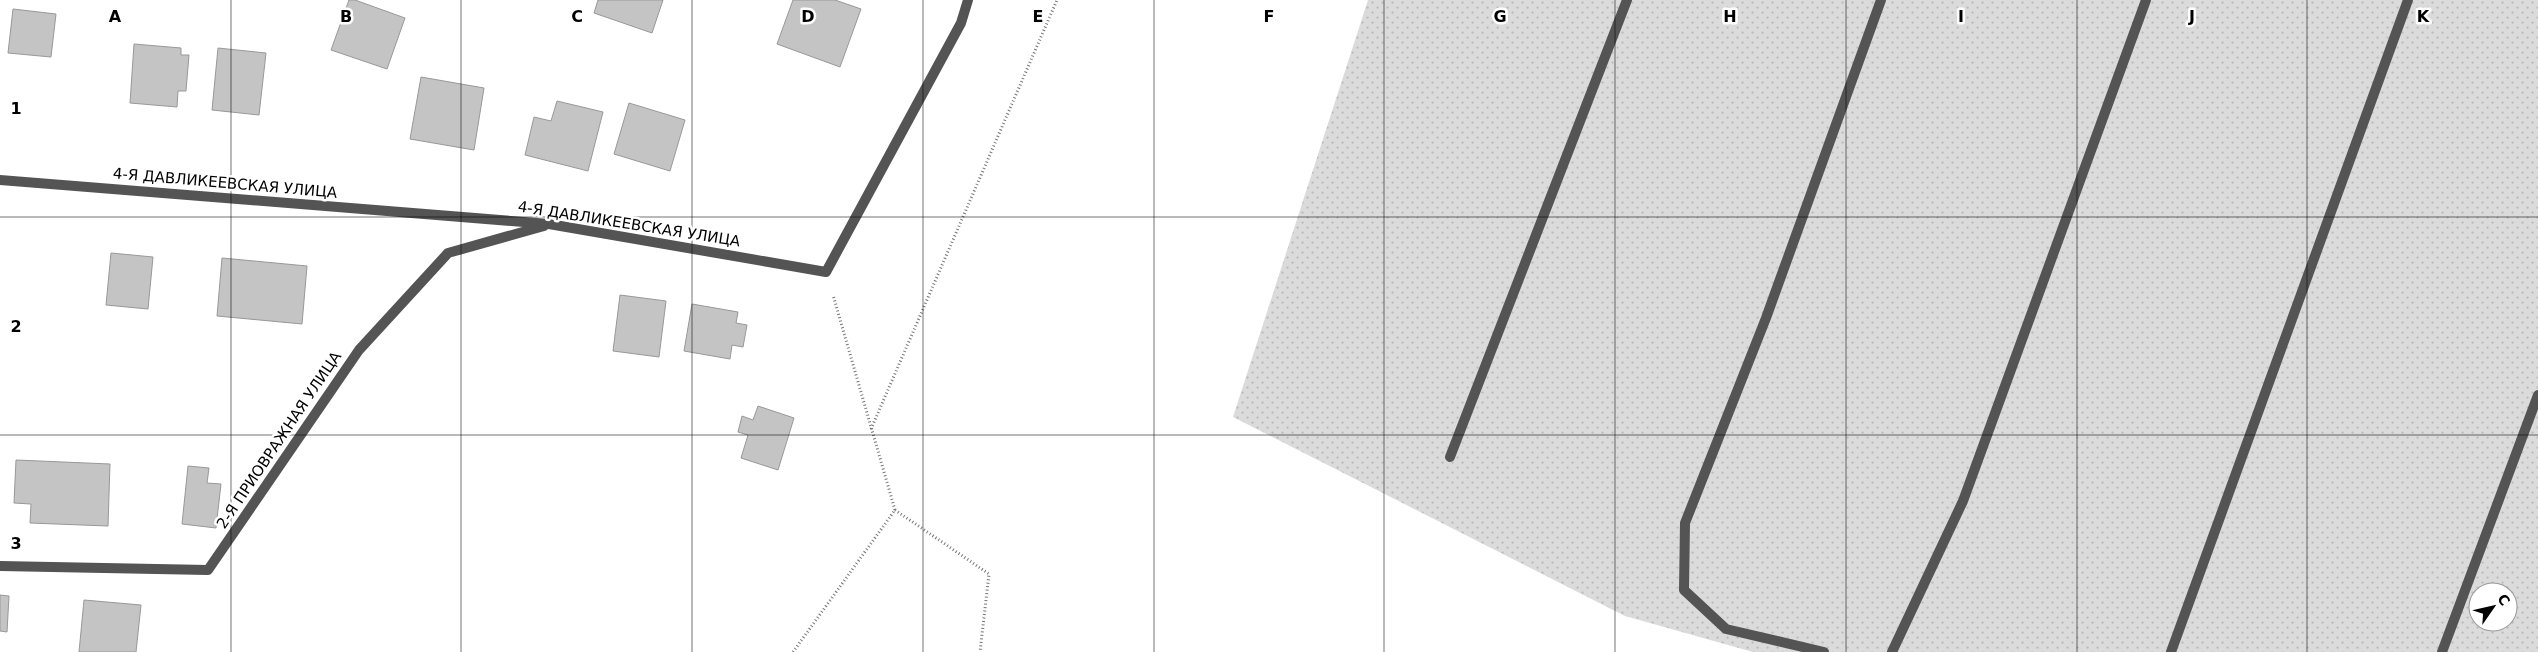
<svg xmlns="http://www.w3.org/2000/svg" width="2538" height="652" viewBox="0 0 2538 652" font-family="'DejaVu Sans',sans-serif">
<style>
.grass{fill:url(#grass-dots);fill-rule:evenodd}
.building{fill:#c4c4c4;stroke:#989898}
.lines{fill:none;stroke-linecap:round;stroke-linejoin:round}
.path{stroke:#767676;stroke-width:3;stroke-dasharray:1 2.5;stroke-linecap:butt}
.service{stroke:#545454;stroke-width:10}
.minor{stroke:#545454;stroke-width:10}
.grid{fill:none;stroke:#000;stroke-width:1;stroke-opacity:0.55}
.labels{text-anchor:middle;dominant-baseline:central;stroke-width:5;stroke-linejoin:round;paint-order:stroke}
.street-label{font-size:15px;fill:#000;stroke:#fff}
.grid-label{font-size:16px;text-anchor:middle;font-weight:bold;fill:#000;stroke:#fff;stroke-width:5;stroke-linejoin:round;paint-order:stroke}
</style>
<defs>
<pattern id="grass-dots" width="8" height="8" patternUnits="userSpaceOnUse" patternTransform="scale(1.25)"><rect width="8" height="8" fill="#dbdbdb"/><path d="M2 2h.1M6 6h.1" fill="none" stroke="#bababa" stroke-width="1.8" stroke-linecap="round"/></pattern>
</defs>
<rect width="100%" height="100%" fill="#fff"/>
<!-- grass -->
<path class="grass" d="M1368 0H2538V652H1753L1625 616 1233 417ZM2478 592H2508V622H2478Z"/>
<!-- building -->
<path class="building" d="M349 0H355L405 18 387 69 331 50Z
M598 0H663L652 33 594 13Z
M793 0H835L861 9 840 67 777 44Z
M13 9 56 14 51 57 8 53Z
M134 44 181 48V55H189L186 91H178L177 107 130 103Z
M218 48 266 53 259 115 212 110Z
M421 77 484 88 474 150 410 139Z
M557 101 603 112 588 171 525 155 534 117 551 121Z
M629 103 685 120 670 171 614 154Z
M111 253 153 257 148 309 106 305Z
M222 258 307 266 302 324 217 316Z
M620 295 666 301 659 357 613 351Z
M692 304 738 312 736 323 747 325 743 347 732 345 730 359 684 351Z
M758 406 794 418 778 470 741 458 748 435 738 432 742 416 753 420Z
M16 460 110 464 108 526 30 523 31 504 14 503Z
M188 466 209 468 207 483 221 484 216 528 182 524Z
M0 595 9 596 7 632 0 631Z
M84 600 141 605 136 652H79Z"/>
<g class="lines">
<!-- path -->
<path class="path" d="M871 429 1057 0
M895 510 989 574 980 652
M793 652 895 510 833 295"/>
<!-- service -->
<path class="service" d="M1450 457 1627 0
M1824 652 1726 629 1684 590 1685 523 1766 318 1881 0
M1892 652 1963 501 2146 0
M2171 652 2408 0
M2442 652 2538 395"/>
<!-- minor -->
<path class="minor" d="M0 180 549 224 826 272 961 23 968 0
M0 566 208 570 359 350 448 253 544 226"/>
</g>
<!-- grid -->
<path class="grid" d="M231 0V652M461 0V652M692 0V652M923 0V652M1154 0V652M1384 0V652M1615 0V652M1846 0V652M2077 0V652M2307 0V652M0 217H2538M0 435H2538"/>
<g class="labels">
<!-- street labels -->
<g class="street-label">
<text transform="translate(225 183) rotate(5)">4-Я ДАВЛИКЕЕВСКАЯ УЛИЦА</text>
<text transform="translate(629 224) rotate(9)">4-Я ДАВЛИКЕЕВСКАЯ УЛИЦА</text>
<text transform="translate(279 440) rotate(-56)">2-Я ПРИОВРАЖНАЯ УЛИЦА</text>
</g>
</g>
<g class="grid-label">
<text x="115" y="22">A</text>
<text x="346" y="22">B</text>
<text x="577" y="22">C</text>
<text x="808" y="22">D</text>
<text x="1038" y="22">E</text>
<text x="1269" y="22">F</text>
<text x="1500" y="22">G</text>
<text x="1730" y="22">H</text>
<text x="1961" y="22">I</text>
<text x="2192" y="22">J</text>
<text x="2423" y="22">K</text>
<text x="16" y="114">1</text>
<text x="16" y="332">2</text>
<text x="16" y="549">3</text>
</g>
<!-- north arrow -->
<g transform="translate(2493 607) rotate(56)"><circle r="24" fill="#ffffff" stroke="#999999"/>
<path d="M0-4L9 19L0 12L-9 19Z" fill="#000000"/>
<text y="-8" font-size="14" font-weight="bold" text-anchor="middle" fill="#000000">С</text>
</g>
</svg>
